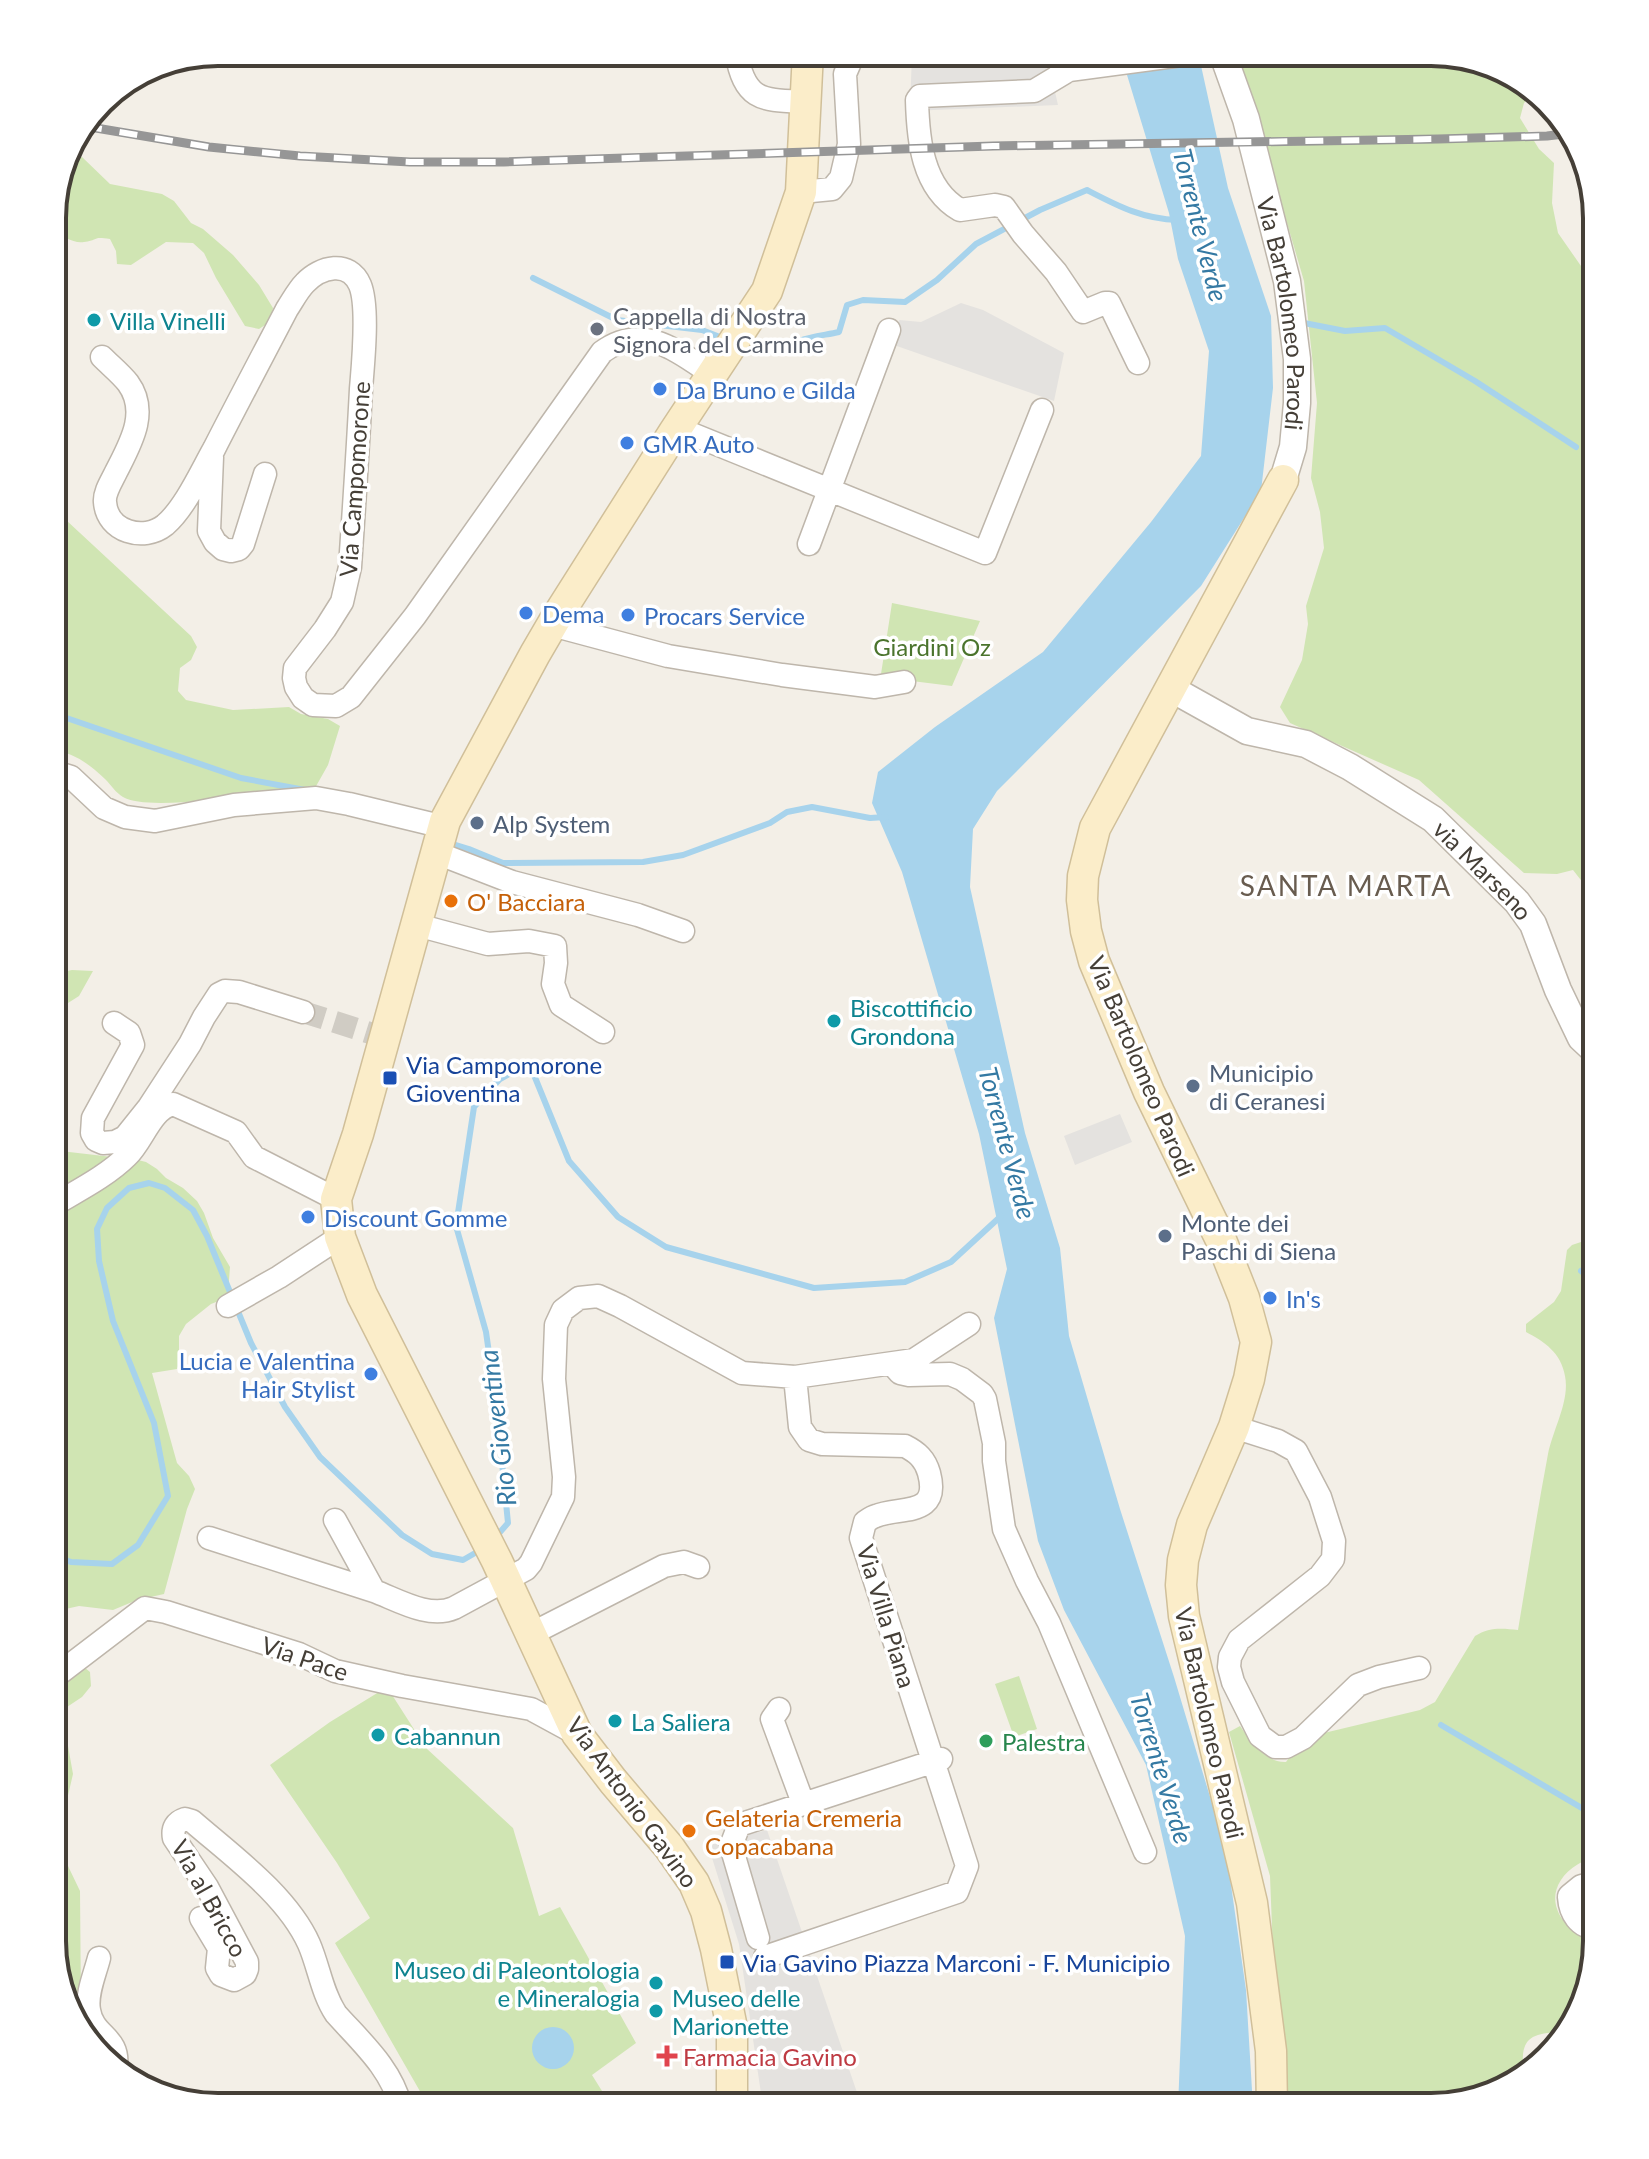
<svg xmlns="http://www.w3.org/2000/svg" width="1649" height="2159" viewBox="0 0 1649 2159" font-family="Lato,sans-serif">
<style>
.green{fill:#d0e5b3}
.parking{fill:#e4e2df}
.water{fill:#a7d3ec}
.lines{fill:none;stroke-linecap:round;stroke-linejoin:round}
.stream{stroke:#a7d3ec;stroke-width:6}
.minor-tunnel{stroke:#d0ccc4;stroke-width:22;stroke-dasharray:22 11;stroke-linecap:butt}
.minor-casing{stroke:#beb6ab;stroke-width:25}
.tertiary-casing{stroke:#beb6ab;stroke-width:29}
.secondary-casing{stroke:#d0bf99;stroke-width:33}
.minor{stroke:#fff;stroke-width:22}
.tertiary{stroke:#fff;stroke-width:26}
.secondary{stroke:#fbedc9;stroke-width:30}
.rail-casing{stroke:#969696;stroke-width:9}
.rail{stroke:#fff;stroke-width:6;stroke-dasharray:18;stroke-linecap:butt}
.culture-dot{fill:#0f9aa8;stroke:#fff;stroke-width:3}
.worship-dot{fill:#6b7280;stroke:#fff;stroke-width:3}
.shop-dot{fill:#3f7fe0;stroke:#fff;stroke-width:3}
.service-dot{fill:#5c6f8a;stroke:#fff;stroke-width:3}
.food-dot{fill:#e8710a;stroke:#fff;stroke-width:3}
.transit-dot{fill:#1a4fb4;stroke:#fff;stroke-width:3}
.leisure-dot{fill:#2e9e5b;stroke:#fff;stroke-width:3}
.health-dot{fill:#e0444e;stroke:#fff;stroke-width:3}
.labels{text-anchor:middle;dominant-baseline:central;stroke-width:7;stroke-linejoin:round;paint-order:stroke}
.street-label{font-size:24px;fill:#453f37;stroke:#fff}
.worship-label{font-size:24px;fill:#5b616d;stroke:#fff;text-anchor:start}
.culture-label{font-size:24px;fill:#0d838f;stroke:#fff;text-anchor:start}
.shop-label{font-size:24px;fill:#366cbe;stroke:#fff;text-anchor:start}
.park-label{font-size:24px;fill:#4b742d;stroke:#fff}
.service-label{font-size:24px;fill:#4e5e75;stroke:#fff;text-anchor:start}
.food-label{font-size:24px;fill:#c56008;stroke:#fff;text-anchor:start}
.transit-label{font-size:24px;fill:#164399;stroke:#fff;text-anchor:start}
.leisure-label{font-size:24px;fill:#27864d;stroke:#fff;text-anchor:start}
.health-label{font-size:24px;fill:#be3a42;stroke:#fff;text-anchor:start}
.water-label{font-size:26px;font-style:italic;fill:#3479a3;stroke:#fff}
.quarter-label{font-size:28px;letter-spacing:2px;fill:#685c4f;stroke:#fff}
.rim{fill:none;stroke:#453f37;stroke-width:4}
</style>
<rect width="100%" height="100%" fill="#f3efe7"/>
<!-- green -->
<path class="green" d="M1237 52H1442L1514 74 1534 93 1524 103 1520 118 1539 149 1554 163 1552 203 1558 233 1597 289V909L1584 884 1573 870 1557 874 1524 873 1419 780 1290 723 1280 707 1302 660 1308 624 1306 606 1324 548 1320 512 1311 478 1317 403 1304 281Z
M68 149 82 157 110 184 162 194 174 201 191 223 203 229 233 255 259 285 273 308 271 321 259 329 245 326 216 278 204 253 193 243 166 242 131 265 117 264 116 251 110 239C92 236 99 240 84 242 73 244 63 235 52 232V206Z
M52 507 191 636 197 647 191 660 180 668 178 691 186 700 233 710 289 707 301 714 328 719 340 726 328 765 315 788H301C265 792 150 813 123 797 116 793 111 785 105 779 89 764 75 753 52 750Z
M892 603 980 621 952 686 912 681 908 671 881 674Z
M72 970 93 971 79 996 68 1003 52 1027V974Z
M52 1150 138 1160 146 1162 157 1169 166 1178 183 1188 197 1201 204 1213 213 1238 230 1267 228 1293 224 1299 211 1304 186 1324 179 1336V1363L177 1369 152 1373 177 1463 189 1476 195 1489 187 1509 164 1594 137 1600 113 1610 79 1606 52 1612Z
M1581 1242 1597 1249V1621L1586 1708 1597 1749V1854C1585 1860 1568 1868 1561 1880 1543 1907 1570 1937 1597 1940V1942L1575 2024 1568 2032C1531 2032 1517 2037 1525 2077L1523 2079 1432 2107H1279L1270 1876 1229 1732 1240 1726C1251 1741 1266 1763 1286 1762L1300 1743 1324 1733 1420 1710 1435 1702 1475 1636C1489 1627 1502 1628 1518 1630 1528 1571 1537 1512 1548 1454 1553 1429 1570 1401 1565 1376 1561 1353 1545 1342 1526 1332V1324L1554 1302 1561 1291 1567 1250 1572 1245Z
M84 1667 90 1672 91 1686 82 1697 52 1717V1690Z
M1019 1676 1037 1729 1014 1737 995 1684Z
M387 1687 426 1748 513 1828 539 1916 560 1907 636 2043 592 2075 612 2107H429L335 1943 370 1918 337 1863 270 1765 330 1722Z
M68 1746 73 1774 57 1843 80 1891 81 2007 74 2015 52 1941V1756L56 1752Z"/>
<!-- parking -->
<path class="parking" d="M912 52H1027L1047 57 1058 105 910 111Z
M961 303 983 310 1064 353 1054 401 894 345 899 320 921 322Z
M1120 1114 1132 1142 1075 1165 1064 1136Z
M767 1830 862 2107H797L793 2099 763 2107 739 1944 708 1845Z"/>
<!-- water -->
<path class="water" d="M1120 52H1198L1228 188 1271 316 1273 388 1261 491 1201 586 997 791 973 829 970 887 1025 1133 1060 1248 1069 1336 1120 1509 1174 1677 1226 1850 1246 1990 1253 2107H1178L1185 1936 1146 1765 1064 1610 1038 1541 994 1318 1007 1269 979 1134 902 872 872 803 878 772 935 727 1043 652 1151 522 1201 456 1209 351 1178 259 1169 213Z
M532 2048a21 21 0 1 1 42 0a21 21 0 1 1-42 0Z"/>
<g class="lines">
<!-- stream -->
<path class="stream" d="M533 278 617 320 702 330 725 339
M1299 322 1345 331 1385 328 1475 381 1576 447
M742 346C773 358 772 350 799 341 812 336 826 335 839 332L847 305 863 300 905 302 937 280 976 244 1040 210 1087 190C1118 206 1142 219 1178 220
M52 713 241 778 305 790
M456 845 469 849 503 863 643 862 683 855 770 823 787 812 812 807 870 818 886 817
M1581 1271 1597 1284
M494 1539 508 1523 496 1402 486 1332 456 1226 474 1107 500 1079 520 1068 534 1075 569 1161 618 1217 666 1247 814 1288 905 1282 951 1262 1001 1216
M52 1555 71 1562 112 1564 138 1545 168 1496 154 1423 113 1321 99 1261 97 1229 107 1208 129 1188 149 1183 165 1188 193 1210 207 1236 251 1343 285 1407 320 1457 402 1535 432 1554 463 1560 482 1549
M1441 1725 1597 1817"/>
<!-- minor-tunnel -->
<path class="minor-tunnel" d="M303 1012 370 1033"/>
<defs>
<path id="minor" d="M736 52C745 102 762 100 806 102
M1047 52 1069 70 1204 52
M1069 70 1034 91 920 96 917 100C918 139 922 188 960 210L995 205 1004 207 1023 234 1056 272 1083 312 1105 303H1109L1138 363
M801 192 832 189 841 178 849 144 845 74 851 60 857 52
M102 357C111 366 121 374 128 383 150 413 129 446 115 474 111 482 104 493 105 502 107 532 144 542 165 525 185 508 201 472 214 449 238 402 263 355 287 309 293 300 298 290 305 283 320 267 349 259 360 285 369 307 363 364 361 389 358 449 354 508 350 567L342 602 325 629 295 668 294 678 296 687 303 698 313 705 336 706 351 697 415 616 602 352C643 322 677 351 712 374
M677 428 985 553 1042 410
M212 457 209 531 215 542 223 549 231 551 239 549 243 544 265 474
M809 544 889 330
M552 625 668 656 782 675 875 687 904 682
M52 771 71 777 104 808 125 817 155 821 234 805 316 798 349 804 444 827
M437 853 512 882 638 915 683 931
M417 925 488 944 529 941 555 946 556 963 553 984 561 1005 603 1032
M114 1023 129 1033 133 1045 93 1118 92 1133 96 1140 103 1143 115 1142 125 1137 149 1107 190 1044 204 1017 219 994 225 991 239 992 303 1012
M52 1206C77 1191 107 1176 127 1156 143 1141 151 1109 173 1104L236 1132 254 1157 336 1199
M228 1306 279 1277 340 1237
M892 1364 900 1373 909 1375 950 1374 962 1379 982 1394 985 1399 994 1443V1461L1004 1529 1027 1581 1049 1623 1145 1852
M1234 1427 1278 1441 1296 1451 1320 1497 1334 1541 1333 1559 1320 1576 1239 1640 1230 1657 1229 1667 1233 1682 1260 1736 1275 1747H1286L1303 1738 1358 1685 1379 1677 1419 1668
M335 1520 374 1591C398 1600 429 1619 454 1608L526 1569 531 1563 563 1497 564 1477 554 1379 556 1325 563 1310 579 1298 598 1296 620 1306 742 1373 795 1377 914 1360 969 1324
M209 1538 374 1591
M531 1634 664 1566 684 1562 698 1567
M52 1679 145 1608 166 1612 299 1654 335 1671 402 1686 531 1709 577 1734
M779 1709 772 1719 803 1803
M201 1918 219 1948 217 1968 221 1975 234 1980 245 1974 247 1969V1962L207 1887 174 1838C172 1828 176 1822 185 1819L192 1821C231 1855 287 1895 309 1944 319 1967 322 1993 336 2014 362 2043 391 2068 401 2107
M758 1938 731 1846 739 1825 941 1759
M765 1957 957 1892 967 1866 861 1538 865 1522C868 1520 872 1517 876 1516 899 1506 941 1518 929 1473 925 1459 917 1452 905 1446L822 1444 809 1440 800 1427 795 1377
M99 1958C95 1974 86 1994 89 2010 93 2037 120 2036 116 2067"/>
<g id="tertiary">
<path id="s1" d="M1222 52 1246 119 1287 281 1297 359V403L1293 447 1283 480"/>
<path id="s2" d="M1170 688 1247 731 1306 744 1350 767 1433 819 1517 902 1533 924 1558 990 1581 1038 1597 1053"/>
<path d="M1597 1926C1580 1926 1572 1912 1571 1897L1582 1888 1597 1884"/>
</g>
<path id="secondary" d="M732 2107V2028L716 1949 706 1911 694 1883 669 1847 613 1781 577 1734 497 1561 362 1295 340 1237 336 1199 358 1134 445 821 535 654 556 618 674 432 767 291 801 192 808 52
M1272 2107 1271 2051 1252 1903 1184 1616 1181 1585 1183 1560 1192 1525 1234 1427 1249 1379 1256 1342 1244 1298 1221 1240 1149 1092 1094 961 1086 931 1082 900 1083 876 1095 828 1283 480"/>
</defs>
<!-- minor casing -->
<use href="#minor" class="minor-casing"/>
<!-- tertiary casing -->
<use href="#tertiary" class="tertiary-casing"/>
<!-- secondary casing -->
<use href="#secondary" class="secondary-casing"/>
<!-- minor -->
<use href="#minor" class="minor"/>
<!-- tertiary -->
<use href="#tertiary" class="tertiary"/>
<!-- secondary -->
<use href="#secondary" class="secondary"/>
<defs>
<path id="rail" d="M84 126 209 147 300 156 410 162H504L993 146 1438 139 1547 136 1572 133"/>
</defs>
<!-- rail casing -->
<use href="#rail" class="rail-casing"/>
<!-- rail -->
<use href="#rail" class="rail"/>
</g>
<!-- markers -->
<g class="culture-dot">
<circle cx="94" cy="320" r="8"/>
<circle cx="834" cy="1021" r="8"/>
<circle cx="615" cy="1721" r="8"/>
<circle cx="378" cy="1735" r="8"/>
<circle cx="656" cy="1983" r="8"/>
<circle cx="656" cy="2011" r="8"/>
</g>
<circle class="worship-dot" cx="597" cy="329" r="8"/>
<g class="shop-dot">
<circle cx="660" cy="389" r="8"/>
<circle cx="627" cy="443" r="8"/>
<circle cx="526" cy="613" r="8"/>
<circle cx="628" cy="615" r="8"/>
<circle cx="308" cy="1217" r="8"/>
<circle cx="1270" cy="1298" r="8"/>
<circle cx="371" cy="1374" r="8"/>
</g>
<g class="service-dot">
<circle cx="477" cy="823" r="8"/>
<circle cx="1193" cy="1086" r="8"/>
<circle cx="1165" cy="1236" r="8"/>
</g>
<g class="food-dot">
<circle cx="451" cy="901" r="8"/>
<circle cx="689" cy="1831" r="8"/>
</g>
<g class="transit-dot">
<rect x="382" y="1070" width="16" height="16" rx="4"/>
<rect x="719" y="1954" width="16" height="16" rx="4"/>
</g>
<circle class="leisure-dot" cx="986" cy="1741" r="8"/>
<path class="health-dot" d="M663 2044h8v8h8v8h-8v8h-8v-8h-8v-8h8z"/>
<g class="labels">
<!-- street labels -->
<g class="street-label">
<text stroke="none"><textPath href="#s1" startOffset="270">Via Bartolomeo Parodi</textPath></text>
<text transform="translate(354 479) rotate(-86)">Via Campomorone</text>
<text stroke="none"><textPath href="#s2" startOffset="368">via Marseno</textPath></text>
<text transform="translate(1142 1066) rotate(67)">Via Bartolomeo Parodi</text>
<text transform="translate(887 1616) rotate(73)">Via Villa Piana</text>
<text transform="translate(305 1658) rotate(19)">Via Pace</text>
<text transform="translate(1210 1723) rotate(77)">Via Bartolomeo Parodi</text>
<text transform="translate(633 1802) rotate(54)">Via Antonio Gavino</text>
<text transform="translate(210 1898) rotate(61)">Via al Bricco</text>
</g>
<!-- worship labels -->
<g class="worship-label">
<text x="613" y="315">Cappella di Nostra<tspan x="613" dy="28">Signora del Carmine</tspan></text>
</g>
<!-- culture labels -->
<g class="culture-label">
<text x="110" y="320">Villa Vinelli</text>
<text x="850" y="1007">Biscottificio<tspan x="850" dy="28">Grondona</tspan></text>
<text x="631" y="1721">La Saliera</text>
<text x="394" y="1735">Cabannun</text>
<text x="640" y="1969" text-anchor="end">Museo di Paleontologia<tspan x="640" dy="28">e Mineralogia</tspan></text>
<text x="672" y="1997">Museo delle<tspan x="672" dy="28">Marionette</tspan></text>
</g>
<!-- shop labels -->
<g class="shop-label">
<text x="676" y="389">Da Bruno e Gilda</text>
<text x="643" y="443">GMR Auto</text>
<text x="542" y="613">Dema</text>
<text x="644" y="615">Procars Service</text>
<text x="324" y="1217">Discount Gomme</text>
<text x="1286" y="1298">In's</text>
<text x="355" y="1360" text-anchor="end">Lucia e Valentina<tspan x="355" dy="28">Hair Stylist</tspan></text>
</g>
<!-- park labels -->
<g class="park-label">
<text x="932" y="646">Giardini Oz</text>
</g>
<!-- service labels -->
<g class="service-label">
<text x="493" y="823">Alp System</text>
<text x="1209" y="1072">Municipio<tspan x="1209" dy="28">di Ceranesi</tspan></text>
<text x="1181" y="1222">Monte dei<tspan x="1181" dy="28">Paschi di Siena</tspan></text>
</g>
<!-- food labels -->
<g class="food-label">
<text x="467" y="901">O' Bacciara</text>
<text x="705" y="1817">Gelateria Cremeria<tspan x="705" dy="28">Copacabana</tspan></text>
</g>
<!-- transit labels -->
<g class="transit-label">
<text x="406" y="1064">Via Campomorone<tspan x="406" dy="28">Gioventina</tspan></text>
<text x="743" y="1962">Via Gavino Piazza Marconi - F. Municipio</text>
</g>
<!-- leisure labels -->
<g class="leisure-label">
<text x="1002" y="1741">Palestra</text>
</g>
<!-- health labels -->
<g class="health-label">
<text x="683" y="2056">Farmacia Gavino</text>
</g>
<!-- water labels -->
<g class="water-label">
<text transform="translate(1201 225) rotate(76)">Torrente Verde</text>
<text transform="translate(1008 1143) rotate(75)">Torrente Verde</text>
<text transform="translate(497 1428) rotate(-97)">Rio Gioventina</text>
<text transform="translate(1162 1768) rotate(73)">Torrente Verde</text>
</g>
<!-- quarter labels -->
<g class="quarter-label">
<text x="1346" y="885">SANTA MARTA</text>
</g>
</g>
<!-- crop -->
<path d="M0 0H1649V2159H0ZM218 66H1431A152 152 0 0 1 1583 218V1941A152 152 0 0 1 1431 2093H218A152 152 0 0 1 66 1941V218A152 152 0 0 1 218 66Z" fill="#fff" fill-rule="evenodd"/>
<path class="rim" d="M218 66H1431A152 152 0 0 1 1583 218V1941A152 152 0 0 1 1431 2093H218A152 152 0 0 1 66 1941V218A152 152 0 0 1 218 66Z"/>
</svg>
